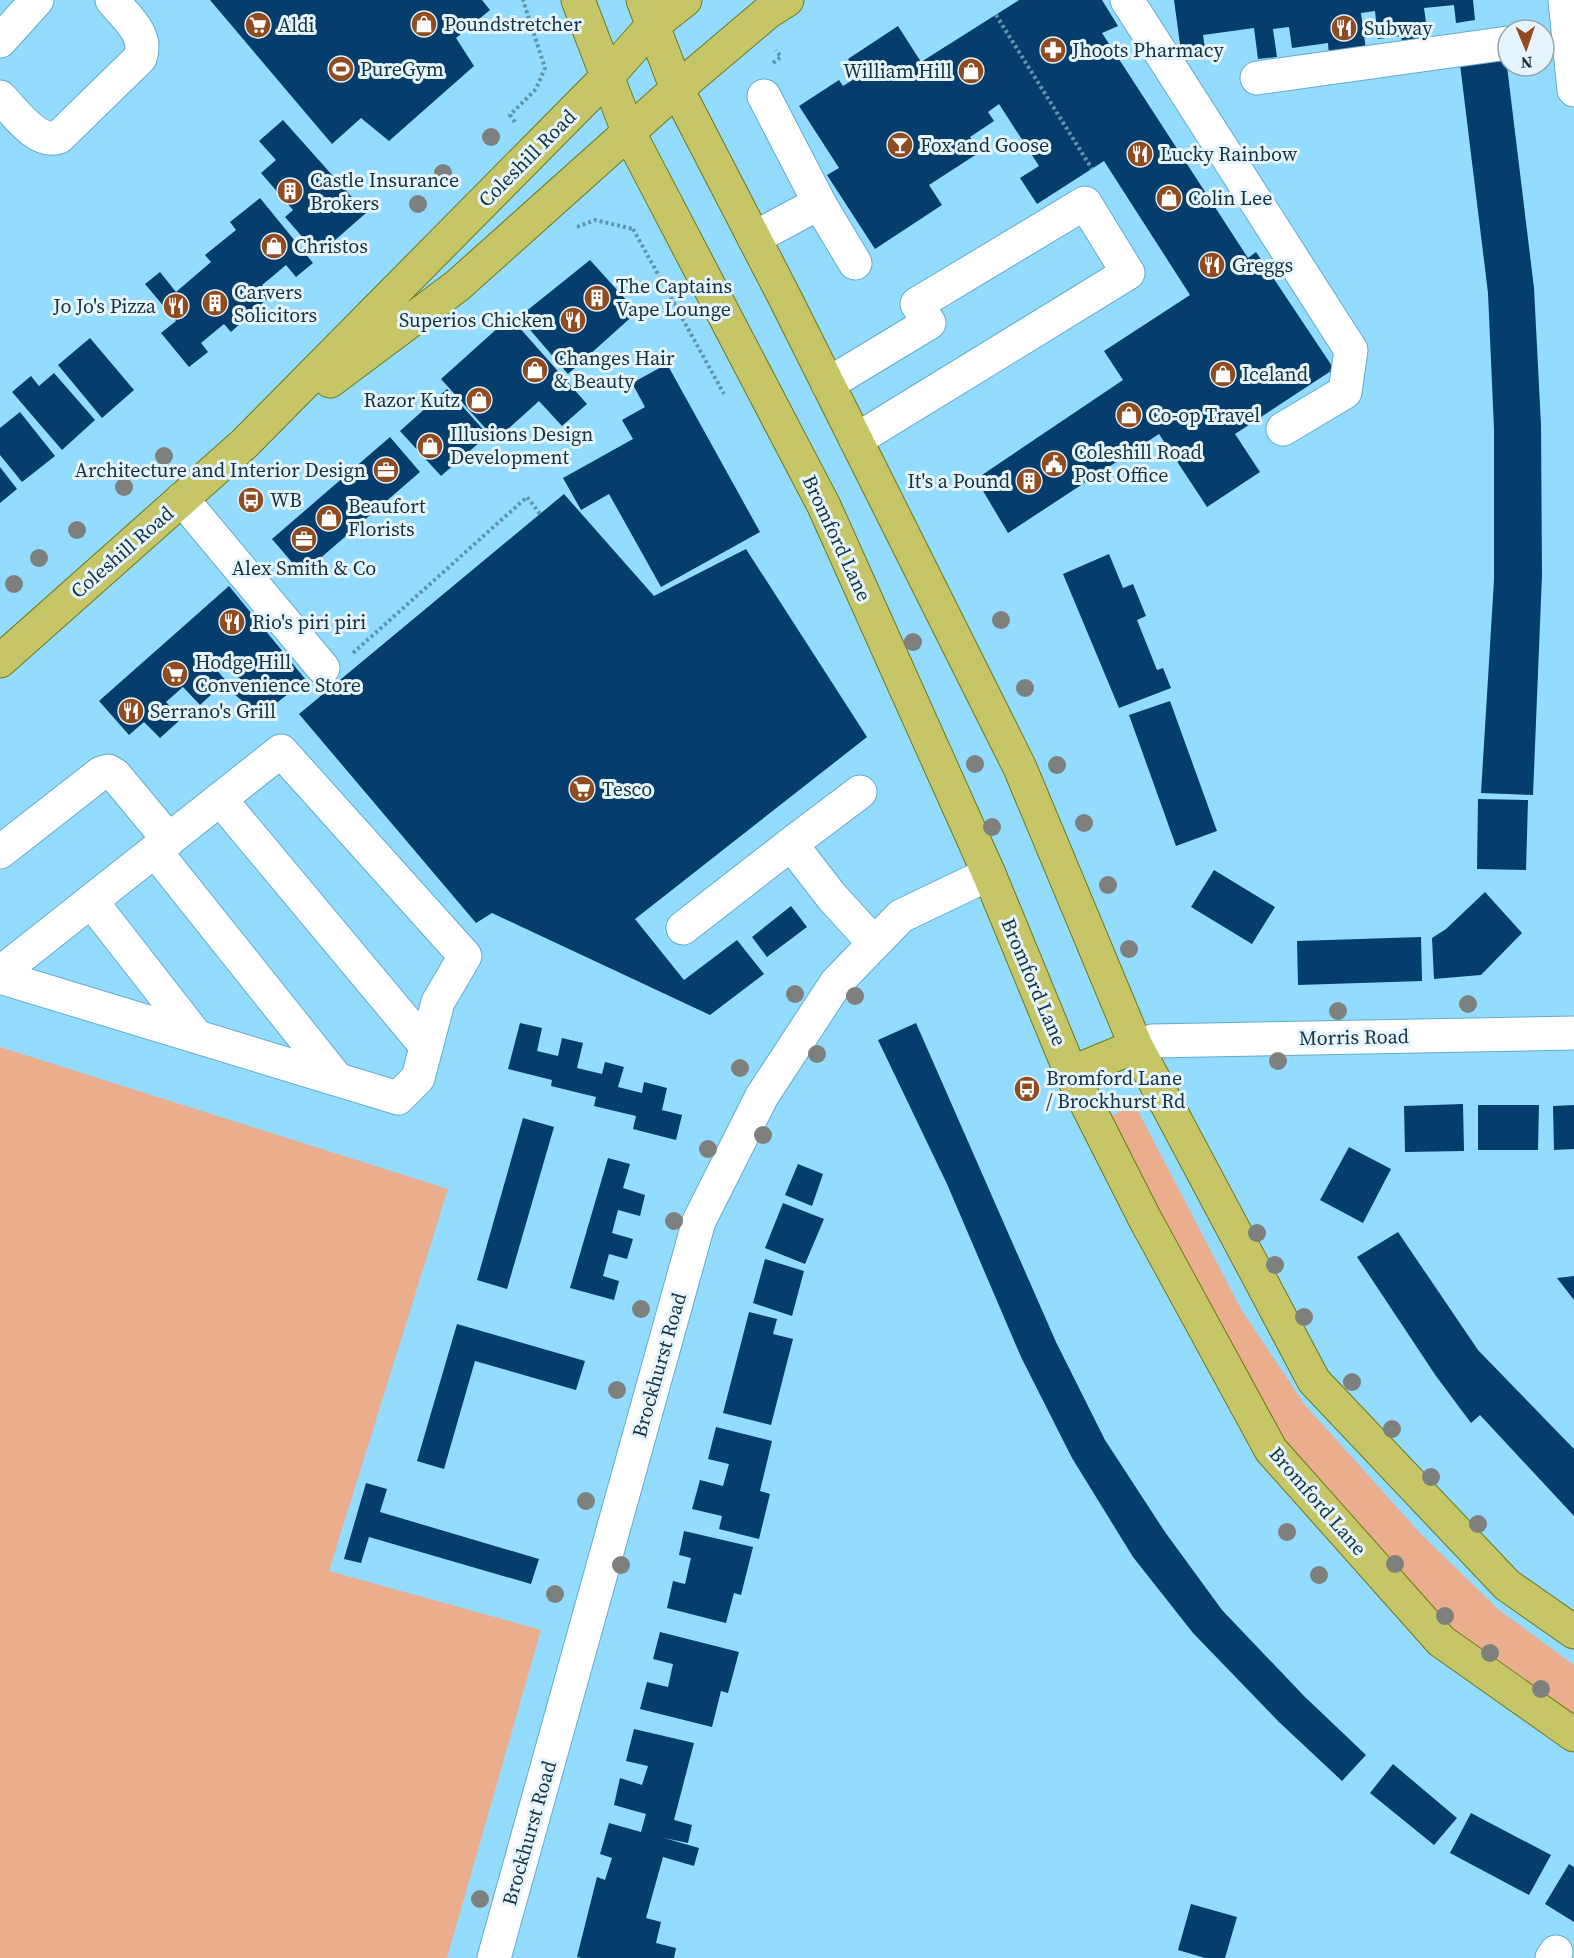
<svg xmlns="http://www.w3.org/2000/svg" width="1574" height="1958" viewBox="0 0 1574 1958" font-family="'Source Serif 4',serif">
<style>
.green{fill:#eaae8e}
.building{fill:#053d6c}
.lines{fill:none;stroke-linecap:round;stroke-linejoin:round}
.minor-casing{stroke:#64abcd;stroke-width:35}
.major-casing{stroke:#6f7a19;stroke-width:35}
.path{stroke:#5e95af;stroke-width:4;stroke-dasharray:3 3;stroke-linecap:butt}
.minor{stroke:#fff;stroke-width:33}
.major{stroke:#c6c668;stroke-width:33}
.tree{fill:#7e807d}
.labels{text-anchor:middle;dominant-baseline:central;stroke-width:6;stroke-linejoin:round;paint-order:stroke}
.poi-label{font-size:20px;fill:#143240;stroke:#e6f4fb;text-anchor:start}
.street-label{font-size:20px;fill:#143240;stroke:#e6f4fb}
</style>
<rect width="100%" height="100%" fill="#93dcff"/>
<!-- green -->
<path class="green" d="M0 1047 448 1189 329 1571 541 1630 447 1958H0Z
M1135 1105 1241 1309 1305 1405 1421 1534 1499 1610 1574 1665V1716L1451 1629 1281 1443 1108 1117Z"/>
<!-- building -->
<path class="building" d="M210 0H482L490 10 456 38 474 66 389 141 361 118 332 144Z
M1019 0H1102L1118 26 1102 33 1248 258 1256 252 1334 369 1235 434 1260 472 1207 507 1159 434 1008 533 976 479 1123 380 1104 351 1190 295 1104 161 1037 204 1020 178 1039 166 999 104 988 112 994 121 970 137 980 152 929 185 942 205 875 249 827 175 839 168 799 106 839 80 843 86 859 76 848 59 898 26 921 62Z
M1174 0H1473L1475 20 1456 23 1454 5 1424 8 1429 44 1403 47 1401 36 1378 39 1375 11 1361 13 1366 50 1329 55 1328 43 1292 48 1289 27 1273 29 1277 57 1258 59 1254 28 1203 35 1206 56 1182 59Z
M1505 50 1534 288 1541 425 1542 575 1533 795 1481 793 1494 580V429L1488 293 1459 56Z
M283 120 366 213 318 255 285 217 293 210 261 173 276 160 259 141Z
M260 198 313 263 296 277 286 265 273 276 262 285 271 295 231 332 224 324 201 343 208 352 189 367 161 333 176 321 145 284 160 272 176 292 211 262 205 255 236 230 230 222Z
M590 260 637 312 568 374 519 317Z
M510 317 587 404 562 426 539 401 496 440 441 379Z
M90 338 134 390 102 418 58 365Z
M667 364 760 532 661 587 609 494 581 510 563 478 633 439 622 420 645 407 632 383Z
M54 373 95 420 62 450 12 392 31 376 39 386Z
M447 389 488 435 441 476 400 431Z
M20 412 55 456 22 482 0 455V428Z
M390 437 420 472 302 574 272 539Z
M0 467 17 489 0 503Z
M564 494 654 596 746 549 867 737 635 919 684 980 737 940 764 974 710 1015 492 913 476 923 299 714Z
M1109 554 1123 588 1133 584 1146 616 1137 620 1157 670 1163 668 1171 688 1119 708 1063 574Z
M229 586 306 680 260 716 234 694 244 683 220 656 211 663 226 681 212 694 200 705 183 687 166 702 181 719 170 729 160 738 144 722 129 735 99 701Z
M1170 701 1217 831 1176 846 1129 715Z
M1478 799 1528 800 1526 870 1477 869Z
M1214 870 1275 907 1252 944 1191 907Z
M1485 892 1522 933 1481 975 1434 979 1432 938 1446 929Z
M791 906 807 927 767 957 752 937Z
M1421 937 1422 981 1298 985 1297 941Z
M520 1023 542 1028 537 1051 558 1056 562 1038 583 1043 577 1068 602 1074 605 1062 624 1067 618 1087 642 1093 644 1082 667 1088 662 1110 682 1115 676 1140 633 1129 636 1116 594 1106 596 1097 551 1086 552 1080 508 1069Z
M916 1023 1056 1342 1105 1440 1165 1532 1222 1610 1304 1696 1366 1755 1342 1781 1279 1722 1193 1633 1133 1557 1072 1458 1021 1357 947 1184 878 1040Z
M1463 1104 1464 1151 1405 1152 1404 1106Z
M1478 1105H1539L1538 1150H1478Z
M1574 1105V1149L1554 1150 1553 1106Z
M523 1118 554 1127 507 1289 477 1280Z
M1349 1147 1391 1169 1363 1223 1320 1200Z
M608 1158 630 1164 623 1188 645 1195 640 1216 618 1210 612 1233 633 1239 627 1259 609 1254 603 1276 619 1281 614 1300 570 1288Z
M798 1164 823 1174 812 1206 785 1195Z
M783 1203 824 1219 805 1264 765 1248Z
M1398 1232 1478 1350 1574 1449V1516L1480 1415 1471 1423 1436 1376 1357 1257Z
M765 1259 804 1271 792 1316 753 1303Z
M1574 1276V1300L1557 1278Z
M749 1312 777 1319 773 1334 793 1339 771 1425 723 1413Z
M457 1324 585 1361 576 1390 475 1361 444 1469 417 1461Z
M716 1427 772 1441 760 1491 770 1494 759 1539 719 1529 722 1516 692 1509 700 1480 723 1486 729 1464 708 1459Z
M366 1483 387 1489 380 1512 539 1559 531 1584 369 1537 361 1563 344 1559Z
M684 1531 753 1547 741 1595 734 1593 726 1623 667 1608 673 1581 685 1584 691 1558 679 1555Z
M660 1632 739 1652 728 1693 721 1691 712 1727 640 1709 647 1682 668 1687 673 1664 653 1659Z
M634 1729 694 1743 674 1820 692 1825 688 1843 664 1838 699 1848 694 1866 663 1857 646 1918 661 1922 656 1943 676 1948 674 1958H582L577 1957 597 1877 605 1880 612 1858 600 1854 609 1823 641 1832 646 1814 614 1805 620 1778 642 1785 648 1766 626 1761Z
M1393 1764 1457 1818 1434 1845 1370 1793Z
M1471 1813 1551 1855 1529 1895 1450 1853Z
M1569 1864 1574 1867V1922L1545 1904Z
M1191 1904 1237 1917 1225 1958H1205L1178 1950Z"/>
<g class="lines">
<defs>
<path id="minor" d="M1127 0 1351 350 1345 392 1283 429
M1565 0 1574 90
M0 41 37 0
M1257 78 1508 43
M764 96 822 208
M0 97C15 112 37 145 59 137L140 58C149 35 126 17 112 0
M754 238 810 208H822L855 263
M828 384 929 323 917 304 1085 203 1128 273 856 440
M182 499 323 668
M220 799 426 1046
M791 844 860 792
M155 851 337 1079
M0 852 101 773 108 771 115 775 169 840
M91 901 197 1037
M683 928 791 844 832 897 874 943
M0 973 281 751 465 956 438 1002 418 1078 398 1098 0 977
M1136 1046 1152 1041 1574 1033
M494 1958 699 1221 762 1096 836 983 901 916 989 874
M1552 1958 1556 1952"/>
<path id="major" d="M578 0 628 131 824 506 989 874 1071 1073 1145 1219 1271 1450 1441 1641 1574 1735
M643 0 677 89 784 296 1020 768 1136 1046 1314 1381 1507 1585 1574 1632
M330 381 457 286 677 89 768 12 787 0
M0 661 244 444 607 77 652 26 685 0
M1071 1073 1136 1046"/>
</defs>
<!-- minor casing -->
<use href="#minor" class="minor-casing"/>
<!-- major casing -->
<use href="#major" class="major-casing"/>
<!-- path -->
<path class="path" d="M996 15 1092 169
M773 63 781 57 776 50
M515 122 510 115 536 89 545 68 523 0
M577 227 595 220 633 229
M633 229 724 394
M353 653 527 497 540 514"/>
<!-- minor -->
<use href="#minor" class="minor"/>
<!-- major -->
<use href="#major" class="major"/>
</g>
<!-- trees -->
<g class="tree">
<circle cx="491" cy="137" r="9"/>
<circle cx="443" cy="173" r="9"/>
<circle cx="418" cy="204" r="9"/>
<circle cx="164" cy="456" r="9"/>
<circle cx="124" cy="487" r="9"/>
<circle cx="77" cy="530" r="9"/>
<circle cx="39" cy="558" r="9"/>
<circle cx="14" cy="584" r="9"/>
<circle cx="1001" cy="620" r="9"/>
<circle cx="913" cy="642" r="9"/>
<circle cx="1025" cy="688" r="9"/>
<circle cx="975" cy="764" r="9"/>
<circle cx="1057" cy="765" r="9"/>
<circle cx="1084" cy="823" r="9"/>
<circle cx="992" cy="827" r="9"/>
<circle cx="1108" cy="885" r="9"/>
<circle cx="1129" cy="949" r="9"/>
<circle cx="795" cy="994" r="9"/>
<circle cx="855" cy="996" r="9"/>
<circle cx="1468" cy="1004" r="9"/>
<circle cx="1338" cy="1011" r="9"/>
<circle cx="817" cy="1054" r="9"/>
<circle cx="1278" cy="1061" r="9"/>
<circle cx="740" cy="1068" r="9"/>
<circle cx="763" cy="1135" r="9"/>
<circle cx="708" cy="1149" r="9"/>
<circle cx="674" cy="1221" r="9"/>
<circle cx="1257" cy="1233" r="9"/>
<circle cx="1275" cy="1265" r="9"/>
<circle cx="641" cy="1309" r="9"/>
<circle cx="1304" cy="1317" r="9"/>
<circle cx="1352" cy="1382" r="9"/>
<circle cx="617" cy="1390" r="9"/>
<circle cx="1392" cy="1429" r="9"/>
<circle cx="1431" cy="1477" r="9"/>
<circle cx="586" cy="1501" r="9"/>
<circle cx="1478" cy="1524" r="9"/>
<circle cx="1287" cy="1532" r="9"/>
<circle cx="1395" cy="1564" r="9"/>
<circle cx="621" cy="1565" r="9"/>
<circle cx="1319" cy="1575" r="9"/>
<circle cx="555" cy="1594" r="9"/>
<circle cx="1445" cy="1616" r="9"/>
<circle cx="1490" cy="1653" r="9"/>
<circle cx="1541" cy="1689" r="9"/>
<circle cx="480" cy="1899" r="9"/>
</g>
<!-- icons -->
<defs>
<symbol id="shop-disc" viewBox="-11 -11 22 22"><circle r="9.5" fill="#904c20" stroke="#e6f4fb"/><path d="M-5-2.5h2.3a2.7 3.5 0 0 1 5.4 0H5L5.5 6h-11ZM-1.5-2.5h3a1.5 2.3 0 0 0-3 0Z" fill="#fff"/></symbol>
<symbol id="supermarket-disc" viewBox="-11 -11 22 22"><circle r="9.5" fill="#904c20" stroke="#e6f4fb"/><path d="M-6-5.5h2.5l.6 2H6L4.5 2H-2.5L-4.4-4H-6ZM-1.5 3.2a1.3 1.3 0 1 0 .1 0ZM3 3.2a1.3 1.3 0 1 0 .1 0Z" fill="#fff"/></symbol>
<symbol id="restaurant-disc" viewBox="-11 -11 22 22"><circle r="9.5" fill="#904c20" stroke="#e6f4fb"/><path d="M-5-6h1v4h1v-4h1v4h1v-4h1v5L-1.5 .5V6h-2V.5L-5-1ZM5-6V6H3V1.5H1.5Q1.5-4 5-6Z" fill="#fff"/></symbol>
<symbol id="pharmacy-disc" viewBox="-11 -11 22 22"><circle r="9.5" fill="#904c20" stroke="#e6f4fb"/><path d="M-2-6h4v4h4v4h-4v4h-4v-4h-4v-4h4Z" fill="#fff"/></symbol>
<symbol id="stadium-disc" viewBox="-11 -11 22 22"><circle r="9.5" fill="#904c20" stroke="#e6f4fb"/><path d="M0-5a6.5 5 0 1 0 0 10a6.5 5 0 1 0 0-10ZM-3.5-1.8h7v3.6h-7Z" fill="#fff"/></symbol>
<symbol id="bar-disc" viewBox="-11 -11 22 22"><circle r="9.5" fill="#904c20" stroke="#e6f4fb"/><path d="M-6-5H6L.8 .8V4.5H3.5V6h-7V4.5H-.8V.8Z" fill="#fff"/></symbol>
<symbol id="building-disc" viewBox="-11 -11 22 22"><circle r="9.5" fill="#904c20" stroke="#e6f4fb"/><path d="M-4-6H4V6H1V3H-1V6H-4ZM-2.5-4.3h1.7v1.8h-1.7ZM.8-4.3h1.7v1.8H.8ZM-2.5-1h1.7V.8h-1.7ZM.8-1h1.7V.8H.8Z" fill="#fff"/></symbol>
<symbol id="civic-disc" viewBox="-11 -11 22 22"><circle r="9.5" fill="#904c20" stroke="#e6f4fb"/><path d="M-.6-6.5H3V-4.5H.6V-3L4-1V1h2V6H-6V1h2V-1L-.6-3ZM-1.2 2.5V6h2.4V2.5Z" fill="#fff"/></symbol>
<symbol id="office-disc" viewBox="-11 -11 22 22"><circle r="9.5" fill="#904c20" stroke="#e6f4fb"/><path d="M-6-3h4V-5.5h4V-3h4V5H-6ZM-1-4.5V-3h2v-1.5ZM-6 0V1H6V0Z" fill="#fff"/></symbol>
<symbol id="bus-disc" viewBox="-11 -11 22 22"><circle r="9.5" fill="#904c20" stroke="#e6f4fb"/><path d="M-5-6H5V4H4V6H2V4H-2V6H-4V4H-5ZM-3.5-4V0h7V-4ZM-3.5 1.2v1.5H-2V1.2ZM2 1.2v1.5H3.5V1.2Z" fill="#fff"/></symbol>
</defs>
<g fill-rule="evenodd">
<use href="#shop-disc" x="409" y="9" width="30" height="30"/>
<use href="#supermarket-disc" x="243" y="10" width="30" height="30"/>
<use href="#restaurant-disc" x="1329" y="13" width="30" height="30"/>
<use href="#pharmacy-disc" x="1038" y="35" width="30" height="30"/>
<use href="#stadium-disc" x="326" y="54" width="30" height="30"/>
<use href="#shop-disc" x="956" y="56" width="30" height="30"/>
<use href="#bar-disc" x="885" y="130" width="30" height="30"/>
<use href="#restaurant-disc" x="1125" y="139" width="30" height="30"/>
<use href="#building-disc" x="275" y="176" width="30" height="30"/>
<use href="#shop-disc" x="1154" y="183" width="30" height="30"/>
<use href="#shop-disc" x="259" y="231" width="30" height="30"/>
<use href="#restaurant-disc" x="1197" y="250" width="30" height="30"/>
<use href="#building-disc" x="582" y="283" width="30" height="30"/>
<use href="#building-disc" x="200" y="288" width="30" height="30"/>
<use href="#restaurant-disc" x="161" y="291" width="30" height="30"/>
<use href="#restaurant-disc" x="558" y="305" width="30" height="30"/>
<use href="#shop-disc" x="520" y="355" width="30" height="30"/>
<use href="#shop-disc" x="1208" y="359" width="30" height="30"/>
<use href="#shop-disc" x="464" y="385" width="30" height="30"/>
<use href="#shop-disc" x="1114" y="400" width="30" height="30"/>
<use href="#shop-disc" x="415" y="431" width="30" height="30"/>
<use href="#civic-disc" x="1039" y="449" width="30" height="30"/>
<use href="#office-disc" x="371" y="455" width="30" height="30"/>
<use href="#building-disc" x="1014" y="466" width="30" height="30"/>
<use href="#bus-disc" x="236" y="485" width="30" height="30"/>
<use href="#shop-disc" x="314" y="503" width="30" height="30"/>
<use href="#office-disc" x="289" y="524" width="30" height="30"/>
<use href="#restaurant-disc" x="217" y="607" width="30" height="30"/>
<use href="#supermarket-disc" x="160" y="659" width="30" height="30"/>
<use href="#restaurant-disc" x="116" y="696" width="30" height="30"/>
<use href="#supermarket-disc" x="567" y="774" width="30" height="30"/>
<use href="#bus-disc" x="1012" y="1074" width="30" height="30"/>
</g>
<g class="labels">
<!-- poi labels -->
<g class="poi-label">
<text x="444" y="24">Poundstretcher</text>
<text x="278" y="25">Aldi</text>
<text x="1364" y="28">Subway</text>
<text x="1072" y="50">Jhoots Pharmacy</text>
<text x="360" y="69">PureGym</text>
<text x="952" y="71" text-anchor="end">William Hill</text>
<text x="920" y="145">Fox and Goose</text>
<text x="1160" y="154">Lucky Rainbow</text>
<text x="310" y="180">Castle Insurance<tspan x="310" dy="23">Brokers</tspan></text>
<text x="1188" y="198">Colin Lee</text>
<text x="294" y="246">Christos</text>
<text x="1232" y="265">Greggs</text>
<text x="616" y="286">The Captains<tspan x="616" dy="23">Vape Lounge</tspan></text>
<text x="234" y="292">Carvers<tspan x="234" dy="23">Solicitors</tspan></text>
<text x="156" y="306" text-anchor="end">Jo Jo's Pizza</text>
<text x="554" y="320" text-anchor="end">Superios Chicken</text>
<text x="554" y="358">Changes Hair<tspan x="554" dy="23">&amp; Beauty</tspan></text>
<text x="1242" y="374">Iceland</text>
<text x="460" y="400" text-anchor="end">Razor Kutz</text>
<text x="1148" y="415">Co-op Travel</text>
<text x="450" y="434">Illusions Design<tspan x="450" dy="23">Development</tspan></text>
<text x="1074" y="452">Coleshill Road<tspan x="1074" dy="23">Post Office</tspan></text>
<text x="366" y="470" text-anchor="end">Architecture and Interior Design</text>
<text x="1010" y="481" text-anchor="end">It's a Pound</text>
<text x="270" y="500">WB</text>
<text x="348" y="506">Beaufort<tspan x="348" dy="23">Florists</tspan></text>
<text x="304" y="568" text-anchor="middle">Alex Smith &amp; Co</text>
<text x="252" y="622">Rio's piri piri</text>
<text x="195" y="662">Hodge Hill<tspan x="195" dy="23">Convenience Store</tspan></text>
<text x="150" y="711">Serrano's Grill</text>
<text x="602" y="789">Tesco</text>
<text x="1046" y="1078">Bromford Lane<tspan x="1046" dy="23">/ Brockhurst Rd</tspan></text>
</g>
<!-- street labels -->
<g class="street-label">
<text transform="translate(527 158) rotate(-45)">Coleshill Road</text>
<text transform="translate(837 538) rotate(65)">Bromford Lane</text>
<text transform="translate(122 552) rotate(-41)">Coleshill Road</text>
<text transform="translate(1034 982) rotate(67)">Bromford Lane</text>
<text transform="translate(1354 1037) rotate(-1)">Morris Road</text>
<text transform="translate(659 1365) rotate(-74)">Brockhurst Road</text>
<text transform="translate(1318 1501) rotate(49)">Bromford Lane</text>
<text transform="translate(529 1833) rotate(-74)">Brockhurst Road</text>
</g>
</g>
<!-- north arrow -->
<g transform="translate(1526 48) rotate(178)"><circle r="28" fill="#e6f4fb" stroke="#92a6b0" stroke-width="1.5"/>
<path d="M0-4.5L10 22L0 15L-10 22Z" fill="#904c20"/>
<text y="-9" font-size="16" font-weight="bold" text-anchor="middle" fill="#143240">N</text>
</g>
</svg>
